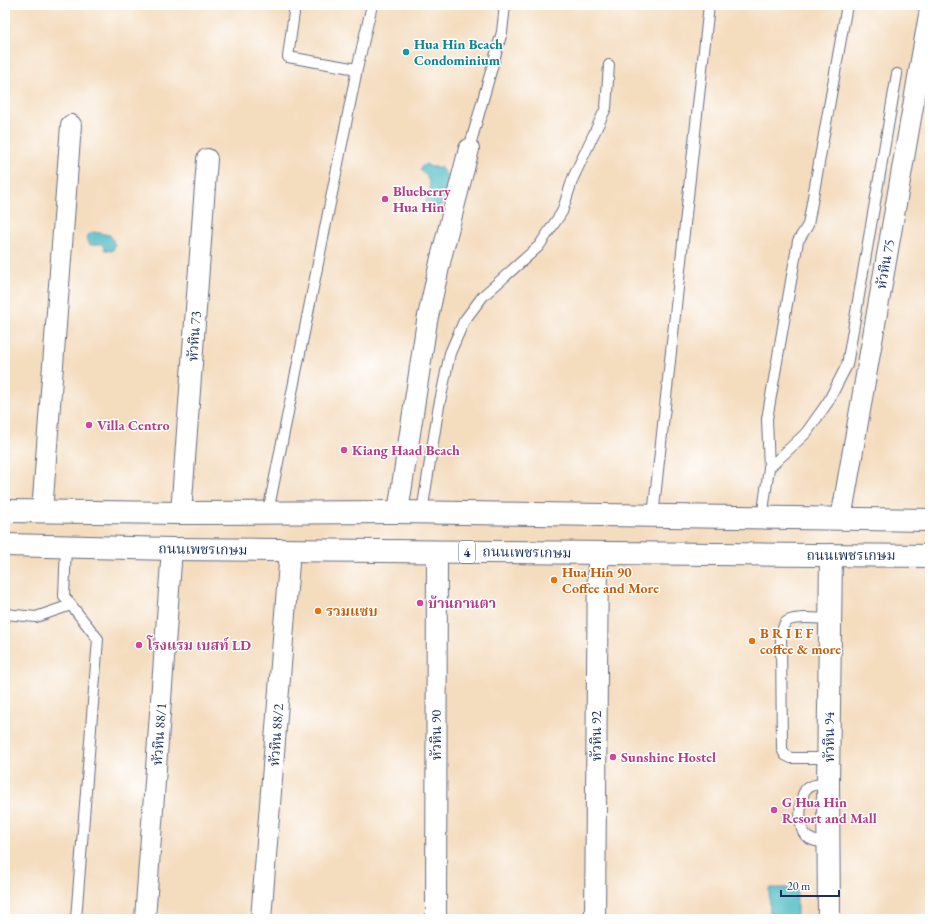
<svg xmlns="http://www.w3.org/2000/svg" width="935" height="924" viewBox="0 0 935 924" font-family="'EB Garamond','Noto Serif Thai',serif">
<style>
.water{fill:#4dbbc2;stroke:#347590}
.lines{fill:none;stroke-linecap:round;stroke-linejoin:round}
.lane-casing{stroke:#676c80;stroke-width:12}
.street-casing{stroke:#676c80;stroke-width:22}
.secondary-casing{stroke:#676c80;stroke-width:24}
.primary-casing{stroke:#676c80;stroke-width:24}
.lane{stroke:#fff;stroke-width:10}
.street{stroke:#fff;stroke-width:20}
.secondary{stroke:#fff;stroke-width:22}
.primary{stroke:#fff;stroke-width:22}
.culture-dot{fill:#0f9aa8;stroke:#fff;stroke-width:1.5}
.hotel-dot{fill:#d1479c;stroke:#fff;stroke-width:1.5}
.food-dot{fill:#e8710a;stroke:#fff;stroke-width:1.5}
.labels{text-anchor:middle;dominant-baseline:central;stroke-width:3;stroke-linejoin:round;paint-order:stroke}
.shield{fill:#fff;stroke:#5f6d8e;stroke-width:1}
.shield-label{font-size:13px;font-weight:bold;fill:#1b2f5e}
.culture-label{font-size:14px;font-weight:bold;fill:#0d838f;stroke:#fff;text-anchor:start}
.hotel-label{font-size:14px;font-weight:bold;fill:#b23c85;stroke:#fff;text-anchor:start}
.street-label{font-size:14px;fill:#1b2f5e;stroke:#fff}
.food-label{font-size:14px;font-weight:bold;fill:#c56008;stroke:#fff;text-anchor:start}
</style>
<rect width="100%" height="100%" fill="#fff"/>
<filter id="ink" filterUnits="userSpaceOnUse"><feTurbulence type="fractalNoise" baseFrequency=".025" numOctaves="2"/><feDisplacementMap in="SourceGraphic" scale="8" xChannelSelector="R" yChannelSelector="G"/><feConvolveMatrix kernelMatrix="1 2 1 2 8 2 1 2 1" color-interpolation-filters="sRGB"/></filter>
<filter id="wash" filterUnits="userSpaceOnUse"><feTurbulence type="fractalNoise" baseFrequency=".012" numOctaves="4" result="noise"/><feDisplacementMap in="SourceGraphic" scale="16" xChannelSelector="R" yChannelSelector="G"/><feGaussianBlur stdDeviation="0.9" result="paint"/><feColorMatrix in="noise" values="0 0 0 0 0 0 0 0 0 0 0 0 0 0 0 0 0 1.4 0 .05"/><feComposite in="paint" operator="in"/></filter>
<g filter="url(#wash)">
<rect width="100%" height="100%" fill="#f4dcbe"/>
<!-- water -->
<path class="water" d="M426 164 431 167H440L448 177 443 202 436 211C418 211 428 198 430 190 431 185 427 178 426 174H424L420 170 421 167Z
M94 232 110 235 115 245 113 250 111 251 105 250 102 244C95 243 91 249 87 241L88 235Z
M769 888H797V919H770Z"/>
</g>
<g filter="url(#ink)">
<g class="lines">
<defs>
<path id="lane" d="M295 5 288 57 357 69
M469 149 502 32 505 5
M769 468 806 433 828 402 847 365 897 74
M268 512 357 69 372 5
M422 512 438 411 450 353 464 321 483 296 539 246 562 212 573 178 606 108 609 65
M653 516 709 5
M762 518 769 468 767 419 798 241 808 225 847 5
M66 546 64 596 98 639 76 919
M5 614 36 617 71 605
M829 758H791L785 755 782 749 781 639C782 633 782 628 785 623 792 615 819 619 829 619
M828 783C822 784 812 784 807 788 799 795 798 828 805 835 812 842 820 842 828 843"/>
<path id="street" d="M42 512 71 125
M398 512 427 321 441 258 469 149
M181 513 207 159
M841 519 930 9
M145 919 172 549
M261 919 290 550
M436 919 437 551
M595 919 598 553"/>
<path id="secondary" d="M829 919 828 783 831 555"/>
<path id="primary" d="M5 511 181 513 398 512 930 520
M5 545 172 549 930 556"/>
</defs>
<!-- lane casing -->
<use href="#lane" class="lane-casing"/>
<!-- street casing -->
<use href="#street" class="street-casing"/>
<!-- secondary casing -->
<use href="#secondary" class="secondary-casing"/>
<!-- primary casing -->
<use href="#primary" class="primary-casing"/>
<!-- lane -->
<use href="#lane" class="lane"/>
<!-- street -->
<use href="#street" class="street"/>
<!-- secondary -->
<use href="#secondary" class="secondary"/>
<!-- primary -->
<use href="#primary" class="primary"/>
</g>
</g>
<!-- markers -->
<circle class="culture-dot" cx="406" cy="52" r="4"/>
<g class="hotel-dot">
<circle cx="385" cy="199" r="4"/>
<circle cx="89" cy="425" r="4"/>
<circle cx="344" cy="450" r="4"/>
<circle cx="420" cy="603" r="4"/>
<circle cx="139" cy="645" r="4"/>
<circle cx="613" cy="757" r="4"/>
<circle cx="774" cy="810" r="4"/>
</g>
<g class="food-dot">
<circle cx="554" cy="580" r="4"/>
<circle cx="318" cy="611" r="4"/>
<circle cx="752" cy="641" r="4"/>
</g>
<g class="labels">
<!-- shield labels -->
<rect class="shield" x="459" y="541" width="16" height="22" rx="3"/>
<g class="shield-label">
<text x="467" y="552">4</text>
</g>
<!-- culture labels -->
<g class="culture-label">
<text x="414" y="44">Hua Hin Beach<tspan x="414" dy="16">Condominium</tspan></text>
</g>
<!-- hotel labels -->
<g class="hotel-label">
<text x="393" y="191">Blueberry<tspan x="393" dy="16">Hua Hin</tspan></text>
<text x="97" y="425">Villa Centro</text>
<text x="352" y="450">Kiang Haad Beach</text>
<text x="428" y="603">บ้านกานตา</text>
<text x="147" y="645">โรงแรม เบสท์ LD</text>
<text x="621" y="757">Sunshine Hostel</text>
<text x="782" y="802">G Hua Hin<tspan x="782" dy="16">Resort and Mall</tspan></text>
</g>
<!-- street labels -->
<g class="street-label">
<text transform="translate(885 264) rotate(-80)">หัวหิน 75</text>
<text transform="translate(194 336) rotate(-86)">หัวหิน 73</text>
<text transform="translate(203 549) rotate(1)">ถนนเพชรเกษม</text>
<text transform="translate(527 552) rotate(1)">ถนนเพชรเกษม</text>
<text x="851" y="555">ถนนเพชรเกษม</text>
<text transform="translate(159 734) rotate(-86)">หัวหิน 88/1</text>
<text transform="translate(276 735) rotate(-86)">หัวหิน 88/2</text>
<text transform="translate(436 735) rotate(-90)">หัวหิน 90</text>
<text transform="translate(596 736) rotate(-90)">หัวหิน 92</text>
<text transform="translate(829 737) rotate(-90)">หัวหิน 94</text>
</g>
<!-- food labels -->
<g class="food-label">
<text x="562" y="572">Hua Hin 90<tspan x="562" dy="16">Coffee and More</tspan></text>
<text x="326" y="611">รวมแซบ</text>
<text x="760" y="633">B R I E F<tspan x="760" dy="16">coffee &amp; more</tspan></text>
</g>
</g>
<!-- margin -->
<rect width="935" height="924" fill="none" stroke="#fff" stroke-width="20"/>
<!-- scale -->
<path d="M781 890v6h58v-6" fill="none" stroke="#1b2f5e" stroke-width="2"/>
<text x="787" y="890" font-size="12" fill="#1b2f5e" stroke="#ffffff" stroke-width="3" paint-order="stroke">20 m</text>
</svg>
